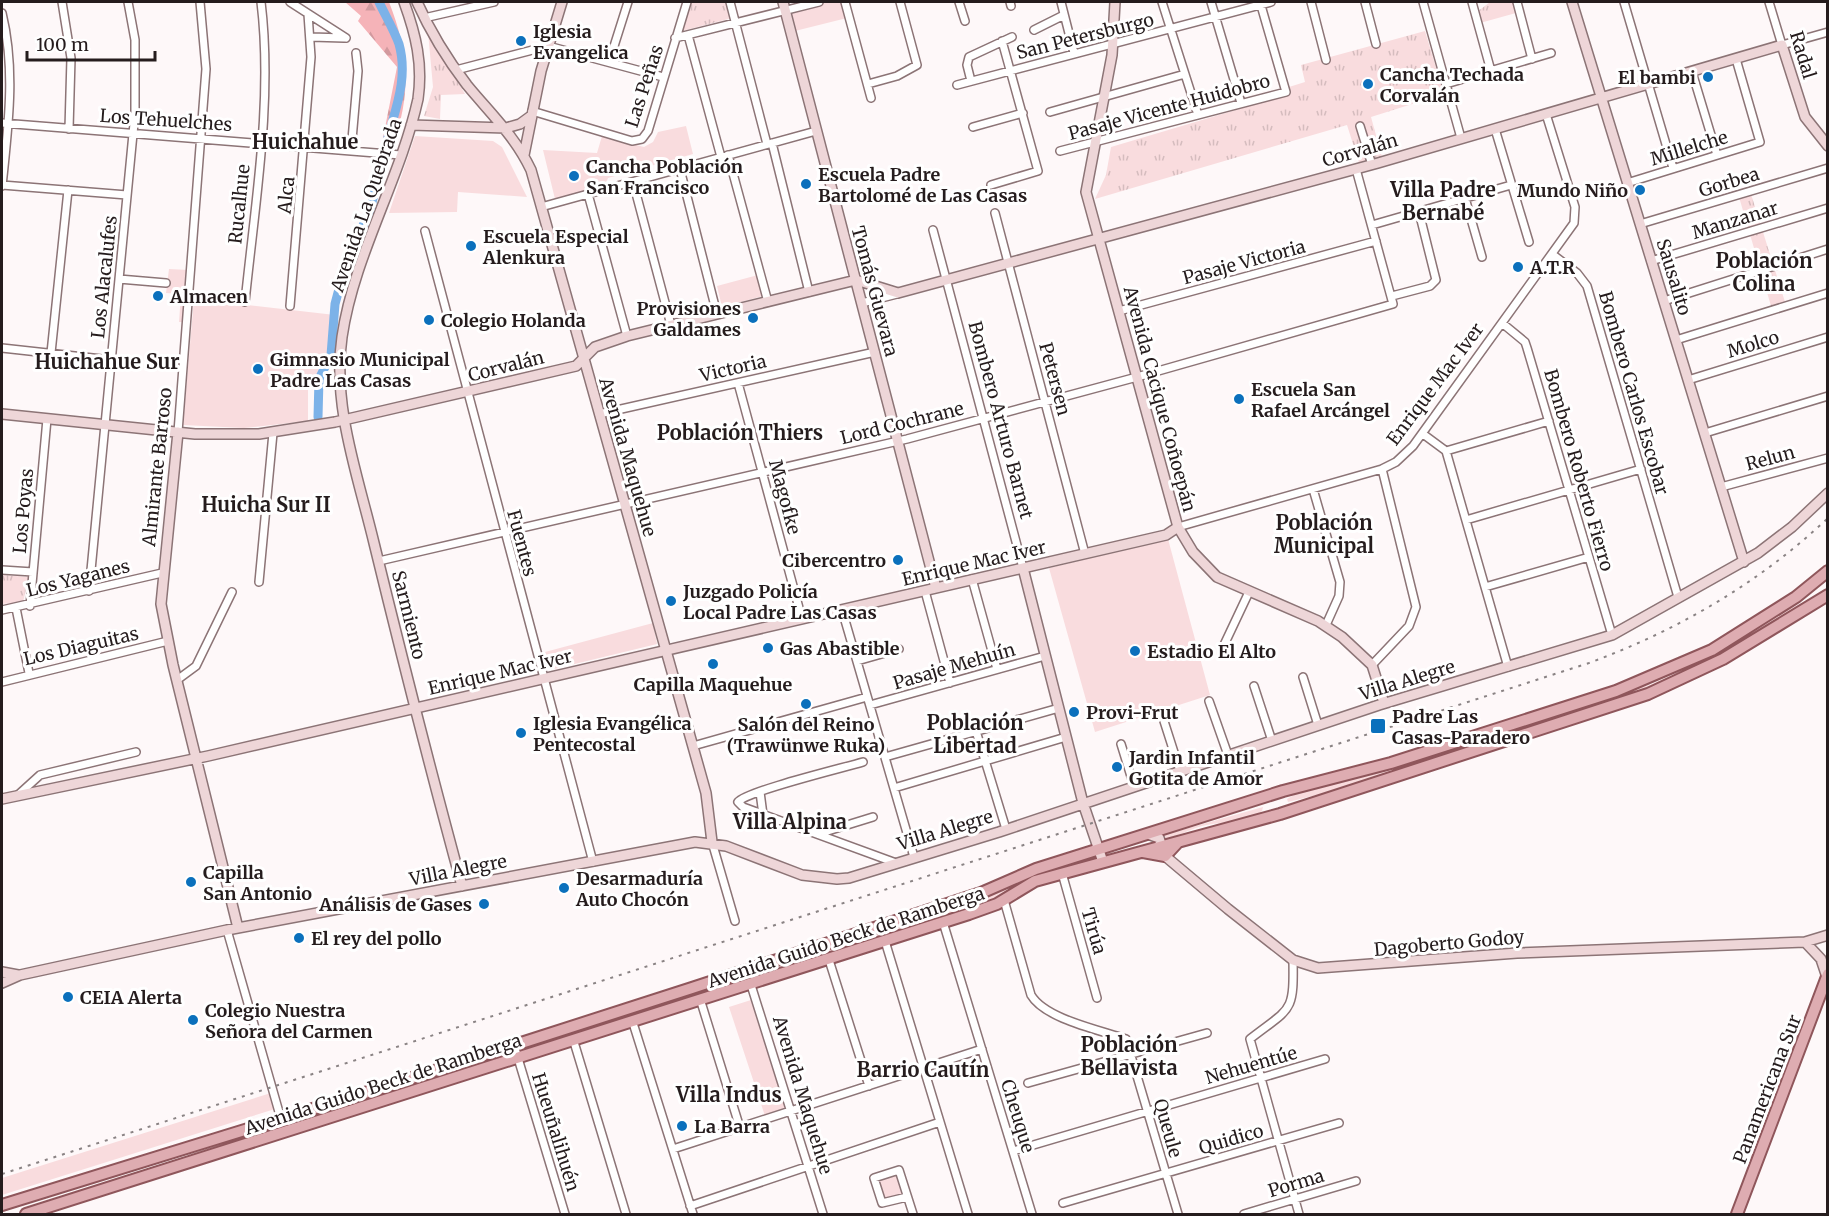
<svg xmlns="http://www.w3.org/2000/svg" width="1829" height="1216" viewBox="0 0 1829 1216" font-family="Merriweather,serif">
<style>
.green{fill:#f9dcde}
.forest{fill:url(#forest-firs)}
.park{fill:url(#park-tufts)}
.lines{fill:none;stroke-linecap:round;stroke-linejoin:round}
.canal{stroke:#7cb2e8;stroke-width:9}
.street-casing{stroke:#8c7476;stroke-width:10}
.secondary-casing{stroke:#8c7476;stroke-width:12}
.primary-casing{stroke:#8f565b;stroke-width:14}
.street{stroke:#fff;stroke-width:7}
.secondary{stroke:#eed6d8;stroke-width:9}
.primary{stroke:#deacb1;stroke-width:10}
.rail{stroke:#8a8384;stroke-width:2;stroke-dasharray:3 6;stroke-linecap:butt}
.poi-dot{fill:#0b70bc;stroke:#fff;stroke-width:2}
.labels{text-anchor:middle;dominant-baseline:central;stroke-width:6;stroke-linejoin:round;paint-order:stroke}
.poi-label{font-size:18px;font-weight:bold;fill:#251c1d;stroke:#fff;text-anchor:start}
.street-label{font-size:18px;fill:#251c1d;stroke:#fff}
.neighbourhood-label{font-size:20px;font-weight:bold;fill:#251c1d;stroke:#fff}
</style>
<defs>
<pattern id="forest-firs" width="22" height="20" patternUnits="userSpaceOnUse" patternTransform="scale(1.5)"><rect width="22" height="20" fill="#f5b3b8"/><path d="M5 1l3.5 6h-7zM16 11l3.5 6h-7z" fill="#d2999e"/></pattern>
<pattern id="park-tufts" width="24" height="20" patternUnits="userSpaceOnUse" patternTransform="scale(1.5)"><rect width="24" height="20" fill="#f9dcde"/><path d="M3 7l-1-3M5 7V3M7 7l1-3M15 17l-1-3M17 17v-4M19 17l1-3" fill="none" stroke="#d5bcbe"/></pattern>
</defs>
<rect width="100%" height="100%" fill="#fef8f9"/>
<!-- green -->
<path class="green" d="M823 2H843L847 18 795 31 790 11Z
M686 126 693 154 608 178 604 187 555 199 543 150 597 153 602 136 644 147 653 142 658 132Z
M415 136 493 141 502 147 527 197 458 192 457 212 389 213Z
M169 269 189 270 183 322H179L181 294 166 293Z
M758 275 763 296 722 307 717 286Z
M194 299 335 315 327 377 308 378V421L244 428 183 425Z
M1168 539 1210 695 1095 732 1049 568Z
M1824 592 1732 649 1652 688 1333 791 1288 802 1287 799 1303 790 1394 769 1652 684 1714 655 1789 609Z
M653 623 657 644 550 670 545 652Z
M1263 807 1262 811C1244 824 1222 821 1202 826 1189 830 1178 836 1165 839L1164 835 1171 833Z
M1031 877 991 903 949 916 945 913 947 909Z
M934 914 936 915 934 921 760 977 759 975 810 955Z
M751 1000 785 1108 765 1116 729 1007Z
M271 1093 275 1109 2 1195V1178Z
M898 1172 905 1195 883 1201 876 1179Z"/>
<!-- forest -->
<path class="forest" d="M345 2H389C409 53 412 95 392 147L382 143 397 67 358 21 361 16Z"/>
<!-- park -->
<path class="park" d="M691 2H727L732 18 682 31Z
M1490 2H1513L1516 13 1480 23 1477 12Z
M1425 31 1444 94 1371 117 1382 157 1359 163 1347 125 1095 199 1106 175 1111 147 1290 94 1289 87 1305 82 1301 65Z
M428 32 465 94 441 95 440 119 424 116 433 87Z
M1751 194 1785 302 1771 306 1739 197Z
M2 575 29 577 23 602 2 604Z"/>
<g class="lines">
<!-- canal -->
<path class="canal" d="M379 2C385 15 394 30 399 44 409 80 394 112 386 145
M318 417 319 379 331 355 335 304 347 259 369 213 380 173"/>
<defs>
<path id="street" d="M62 2 71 58 69 129
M290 2 346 38
M730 2 767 144
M845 2 871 98
M959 2 965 21
M1010 2 1011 6
M1061 2 1074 53
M1162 2 1198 115
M1211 2 1241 103
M1311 2 1326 60
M1365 2 1376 44
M1423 2 1461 138
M1472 2 1491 71
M1517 2 1532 59
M1624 2 1673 168
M1769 2 1782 45 1828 32
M2 13C16 71 8 127 2 186
M424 18 494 2
M1034 30 1064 15
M688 35 721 157
M311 37 344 38
M675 38 819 2
M609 62 628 2
M456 70 548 46 663 77
M1692 72 1717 155
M971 81 967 65 969 57 1012 37
M868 84 897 76 917 65 900 2
M1446 84 1551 53
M957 85 1271 2
M532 111 632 141 642 139 648 131 687 2
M1050 112 1185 74
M2 123 401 155
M1360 126 1372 165
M973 127 1023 113
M1495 129 1529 242
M772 143 809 292
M351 151 358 71 356 53
M1060 151 1286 92 1260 2
M728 155 768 302
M680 169 717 314
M633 182 671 325
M1627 183 1760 142 1736 59
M2 185 127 195
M991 185 1038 171 1002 41
M588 194 627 336
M1465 198 1482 257
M541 207 816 131
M995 213 1085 554
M1640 224 1828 168
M1372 225 1511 185
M933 230 1023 568
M425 231 593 862
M1552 254 1577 273 1587 286 1678 597
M1651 261 1828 208
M119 279 166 283
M1392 296 1430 286 1436 280 1419 212
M1664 301 1828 249
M245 302C255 203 273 100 261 2
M862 303 897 294
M290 306 311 57 308 14
M1119 311 1376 241
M1502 323 1525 342 1527 348 1612 635
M1676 340 1828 293
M2 348 111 360
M51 353 68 190
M1688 380 1828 337
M738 383 802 619
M599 414 875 352
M178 432 206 69 200 2
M1705 433 1828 396
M1423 434 1446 451 1508 667
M1446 451 1549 421
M1721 487 1828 458
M1313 489 1340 582 1339 596 1326 625
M1466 520 1641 469
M1178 527 1382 469 1396 462 1413 446 1574 223 1575 207 1546 114
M379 561 907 439 1137 377 1393 304 1356 169
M2 570 33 572
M972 579 997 669
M259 582 273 433
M1485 587 1589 557
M89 591 135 113V40L128 2
M925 591 950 683
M30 606 47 419
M16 608 29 673
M2 610 162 573
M842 610 914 857
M1224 645 1249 592
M857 661 899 649
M1372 665 1409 626 1416 607 1382 469
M1303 677 1318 725
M177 680 196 666 232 592
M2 682 168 641
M1254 686 1272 741
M1209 701 1228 755
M870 705 1045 656
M1163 718 1180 771
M976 731 1006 829
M1121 744 1134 786
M693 746 867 697
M885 757 1059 708
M863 762C843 768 747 791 738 802L743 807 896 863
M894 788 1066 737
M760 792 763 815
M18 795 40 775 136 752
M818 834 873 817
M712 842 735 921
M1062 873 1097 998
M1004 900 1031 995C1045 1019 1100 1030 1126 1039L1178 1214
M943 922 1032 1214
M227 930 281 1119
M885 941 968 1214
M829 960 869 1086
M1293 960C1294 1014 1291 1007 1250 1039L1299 1214
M751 985 823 1214
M701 1002 740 1128
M633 1023 693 1214
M574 1042 626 1214
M514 1045 565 1214
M1028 1083 1207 1033
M673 1149 982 1049
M1013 1151 1325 1059
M907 1197 882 1203 874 1178 899 1170 913 1214
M1063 1203 1339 1123
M690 1206 940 1122
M1244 1214 1356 1181"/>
<path id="secondary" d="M404 2C416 35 423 64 418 99 400 180 354 255 342 337 332 406 358 476 374 543 402 658 431 772 462 886
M417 2C430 31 447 59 467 85 490 113 515 136 531 170L706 793 712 842
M783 2 936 588
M1115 2 1112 55 1086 192 1178 527 1193 552 1217 577 1318 621 1342 637 1372 665 1384 703
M1572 2 1744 562
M411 125 506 128 520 124 531 116
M524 155 541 71 562 2
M2 414 195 434H259L335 422 576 366 595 347 627 336 856 280 898 293 1378 163 1782 45 1805 117 1828 146
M178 432 161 604 173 665 238 928
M1023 568 1083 803 1103 862
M2 799 208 756 1166 535 1178 527
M1148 834 1159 838 1165 856 1228 909 1293 960 1318 968 1517 953 1805 942 1828 935
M1805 942 1821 959 1827 977
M2 972 18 975
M2 983 20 975 227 930 695 842 726 846 802 875 837 879 849 878 999 832 1379 705 1612 635 1758 553 1792 527 1828 493"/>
<path id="primary" d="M1143 852 1165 856 1178 842
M2 1205 384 1087 692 988 981 893 1036 869 1283 791 1391 763 1616 691 1712 650 1796 597 1828 571
M26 1214 969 914 997 904 1035 881 1280 814 1648 694 1723 659 1828 595
M1737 1214 1828 974"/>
</defs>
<!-- street casing -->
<use href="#street" class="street-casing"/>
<!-- secondary casing -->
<use href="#secondary" class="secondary-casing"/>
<!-- primary casing -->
<use href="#primary" class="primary-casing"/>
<!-- street -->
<use href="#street" class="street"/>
<!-- secondary -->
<use href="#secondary" class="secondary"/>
<!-- primary -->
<use href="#primary" class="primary"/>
<!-- rail -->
<path class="rail" d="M2 1174 1589 663C1678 630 1758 584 1828 518"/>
</g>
<!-- markers -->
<g class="poi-dot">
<circle cx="521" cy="41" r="6"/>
<circle cx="1708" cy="77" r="6"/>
<circle cx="1368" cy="84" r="6"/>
<circle cx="574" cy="176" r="6"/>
<circle cx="806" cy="184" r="6"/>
<circle cx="1640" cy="190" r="6"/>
<circle cx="471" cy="246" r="6"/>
<circle cx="1518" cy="267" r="6"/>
<circle cx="158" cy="296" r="6"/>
<circle cx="753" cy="318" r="6"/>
<circle cx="429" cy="320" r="6"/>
<circle cx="258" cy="369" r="6"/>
<circle cx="1239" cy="399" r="6"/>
<circle cx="898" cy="560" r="6"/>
<circle cx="671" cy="601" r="6"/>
<circle cx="768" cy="648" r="6"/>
<circle cx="1135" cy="651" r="6"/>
<circle cx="713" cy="664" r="6"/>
<circle cx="806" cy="704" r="6"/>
<circle cx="1074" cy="712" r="6"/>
<rect x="1370" y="718" width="16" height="16" rx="3"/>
<circle cx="521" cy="733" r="6"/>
<circle cx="1117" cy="767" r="6"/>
<circle cx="191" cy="882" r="6"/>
<circle cx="564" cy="888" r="6"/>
<circle cx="484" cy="904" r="6"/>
<circle cx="299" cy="938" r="6"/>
<circle cx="68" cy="997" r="6"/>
<circle cx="193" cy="1020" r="6"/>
<circle cx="682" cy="1126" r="6"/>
</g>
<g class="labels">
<!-- poi labels -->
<g class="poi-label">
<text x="533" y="31">Iglesia<tspan x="533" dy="21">Evangelica</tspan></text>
<text x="1380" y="74">Cancha Techada<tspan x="1380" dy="21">Corvalán</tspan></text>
<text x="1696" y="77" text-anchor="end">El bambi</text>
<text x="586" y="166">Cancha Población<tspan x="586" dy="21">San Francisco</tspan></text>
<text x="818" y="174">Escuela Padre<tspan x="818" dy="21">Bartolomé de Las Casas</tspan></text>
<text x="1628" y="190" text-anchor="end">Mundo Niño</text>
<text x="483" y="236">Escuela Especial<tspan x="483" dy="21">Alenkura</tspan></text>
<text x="1530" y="267">A.T.R</text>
<text x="170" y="296">Almacen</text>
<text x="741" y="308" text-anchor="end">Provisiones<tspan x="741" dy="21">Galdames</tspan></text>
<text x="441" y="320">Colegio Holanda</text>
<text x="270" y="359">Gimnasio Municipal<tspan x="270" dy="21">Padre Las Casas</tspan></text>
<text x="1251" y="389">Escuela San<tspan x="1251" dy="21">Rafael Arcángel</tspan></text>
<text x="886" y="560" text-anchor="end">Cibercentro</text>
<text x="683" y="591">Juzgado Policía<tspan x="683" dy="21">Local Padre Las Casas</tspan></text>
<text x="780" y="648">Gas Abastible</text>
<text x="1147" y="651">Estadio El Alto</text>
<text x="713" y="684" text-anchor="middle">Capilla Maquehue</text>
<text x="1086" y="712">Provi-Frut</text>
<text x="1392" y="716">Padre Las<tspan x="1392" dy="21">Casas-Paradero</tspan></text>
<text x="533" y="723">Iglesia Evangélica<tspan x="533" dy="21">Pentecostal</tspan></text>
<text x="806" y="724" text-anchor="middle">Salón del Reino<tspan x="806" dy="21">(Trawünwe Ruka)</tspan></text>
<text x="1129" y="757">Jardin Infantil<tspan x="1129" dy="21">Gotita de Amor</tspan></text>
<text x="203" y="872">Capilla<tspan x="203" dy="21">San Antonio</tspan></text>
<text x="576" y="878">Desarmaduría<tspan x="576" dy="21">Auto Chocón</tspan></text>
<text x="472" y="904" text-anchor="end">Análisis de Gases</text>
<text x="311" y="938">El rey del pollo</text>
<text x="80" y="997">CEIA Alerta</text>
<text x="205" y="1010">Colegio Nuestra<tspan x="205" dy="21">Señora del Carmen</tspan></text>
<text x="694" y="1126">La Barra</text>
</g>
<!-- street labels -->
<g class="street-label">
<text transform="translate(1085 36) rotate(-14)">San Petersburgo</text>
<text transform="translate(1803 55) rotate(73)">Radal</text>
<text transform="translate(644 86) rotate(-72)">Las Peñas</text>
<text transform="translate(1169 107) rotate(-15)">Pasaje Vicente Huidobro</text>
<text transform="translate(166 120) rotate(4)">Los Tehuelches</text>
<text transform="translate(1689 148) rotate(-17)">Millelche</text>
<text transform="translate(1360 150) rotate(-16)">Corvalán</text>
<text transform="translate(1729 182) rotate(-17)">Gorbea</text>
<text transform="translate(286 195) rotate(-84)">Alca</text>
<text transform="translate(239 204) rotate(-84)">Rucalhue</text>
<text transform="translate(366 205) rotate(-71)">Avenida La Quebrada</text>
<text transform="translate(1735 220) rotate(-17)">Manzanar</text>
<text transform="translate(1244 262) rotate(-15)">Pasaje Victoria</text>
<text transform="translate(104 277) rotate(-84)">Los Alacalufes</text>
<text transform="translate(1674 277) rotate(73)">Sausalito</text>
<text transform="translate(875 291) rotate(75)">Tomás Guevara</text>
<text transform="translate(1753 344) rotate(-17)">Molco</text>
<text transform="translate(506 366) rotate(-14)">Corvalán</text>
<text transform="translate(733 368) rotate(-13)">Victoria</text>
<text transform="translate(1055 379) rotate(75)">Petersen</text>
<text transform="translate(1435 384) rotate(-53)">Enrique Mac Iver</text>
<text transform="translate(1634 393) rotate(74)">Bombero Carlos Escobar</text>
<text transform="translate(1160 399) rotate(75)">Avenida Cacique Coñoepán</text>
<text transform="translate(1001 420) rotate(75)">Bombero Arturo Barnet</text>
<text transform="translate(902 423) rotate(-14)">Lord Cochrane</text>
<text transform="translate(628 457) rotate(74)">Avenida Maquehue</text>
<text transform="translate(1770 458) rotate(-15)">Relun</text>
<text transform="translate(157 467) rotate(-84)">Almirante Barroso</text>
<text transform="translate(1579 470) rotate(74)">Bombero Roberto Fierro</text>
<text transform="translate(785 497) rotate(75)">Magofke</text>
<text transform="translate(23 511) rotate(-85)">Los Poyas</text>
<text transform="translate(522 543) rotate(75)">Fuentes</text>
<text transform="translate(974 563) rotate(-13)">Enrique Mac Iver</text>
<text transform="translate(78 578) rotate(-14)">Los Yaganes</text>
<text transform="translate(409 615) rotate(76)">Sarmiento</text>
<text transform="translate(81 646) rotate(-13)">Los Diaguitas</text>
<text transform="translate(954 666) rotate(-16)">Pasaje Mehuín</text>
<text transform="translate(500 672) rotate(-13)">Enrique Mac Iver</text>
<text transform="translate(1407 680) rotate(-17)">Villa Alegre</text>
<text transform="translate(945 830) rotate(-17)">Villa Alegre</text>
<text transform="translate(458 870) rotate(-11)">Villa Alegre</text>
<text transform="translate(1094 931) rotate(74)">Tirúa</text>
<text transform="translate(846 937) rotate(-18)">Avenida Guido Beck de Ramberga</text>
<text transform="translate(1449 943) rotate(-5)">Dagoberto Godoy</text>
<text transform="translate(1251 1065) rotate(-16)">Nehuentúe</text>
<text transform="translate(383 1084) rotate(-18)">Avenida Guido Beck de Ramberga</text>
<text transform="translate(1767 1089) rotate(-69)">Panamericana Sur</text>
<text transform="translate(803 1095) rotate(73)">Avenida Maquehue</text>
<text transform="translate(1018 1116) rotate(73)">Cheuque</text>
<text transform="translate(1168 1128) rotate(74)">Queule</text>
<text transform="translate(556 1132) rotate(73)">Hueuñalihuén</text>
<text transform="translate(1231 1139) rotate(-16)">Quidico</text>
<text transform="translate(1296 1183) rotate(-17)">Porma</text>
</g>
<!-- neighbourhood labels -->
<g class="neighbourhood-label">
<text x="305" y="141">Huichahue</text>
<text x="1443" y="189">Villa Padre<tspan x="1443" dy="23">Bernabé</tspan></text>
<text x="1764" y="260">Población<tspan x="1764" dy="23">Colina</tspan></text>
<text x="107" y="361">Huichahue Sur</text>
<text x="740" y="432">Población Thiers</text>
<text x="266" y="504">Huicha Sur II</text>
<text x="1324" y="522">Población<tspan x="1324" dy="23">Municipal</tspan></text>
<text x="975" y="722">Población<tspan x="975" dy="23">Libertad</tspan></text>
<text x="790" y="821">Villa Alpina</text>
<text x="1129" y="1044">Población<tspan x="1129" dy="23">Bellavista</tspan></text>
<text x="923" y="1069">Barrio Cautín</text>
<text x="729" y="1094">Villa Indus</text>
</g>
</g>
<!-- border -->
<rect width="1829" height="1216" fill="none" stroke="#251c1d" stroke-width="6"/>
<!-- scale -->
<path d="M27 51v9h128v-9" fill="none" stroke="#251c1d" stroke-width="3"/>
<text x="36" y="51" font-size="18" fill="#251c1d" stroke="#ffffff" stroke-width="4.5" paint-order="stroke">100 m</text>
</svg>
